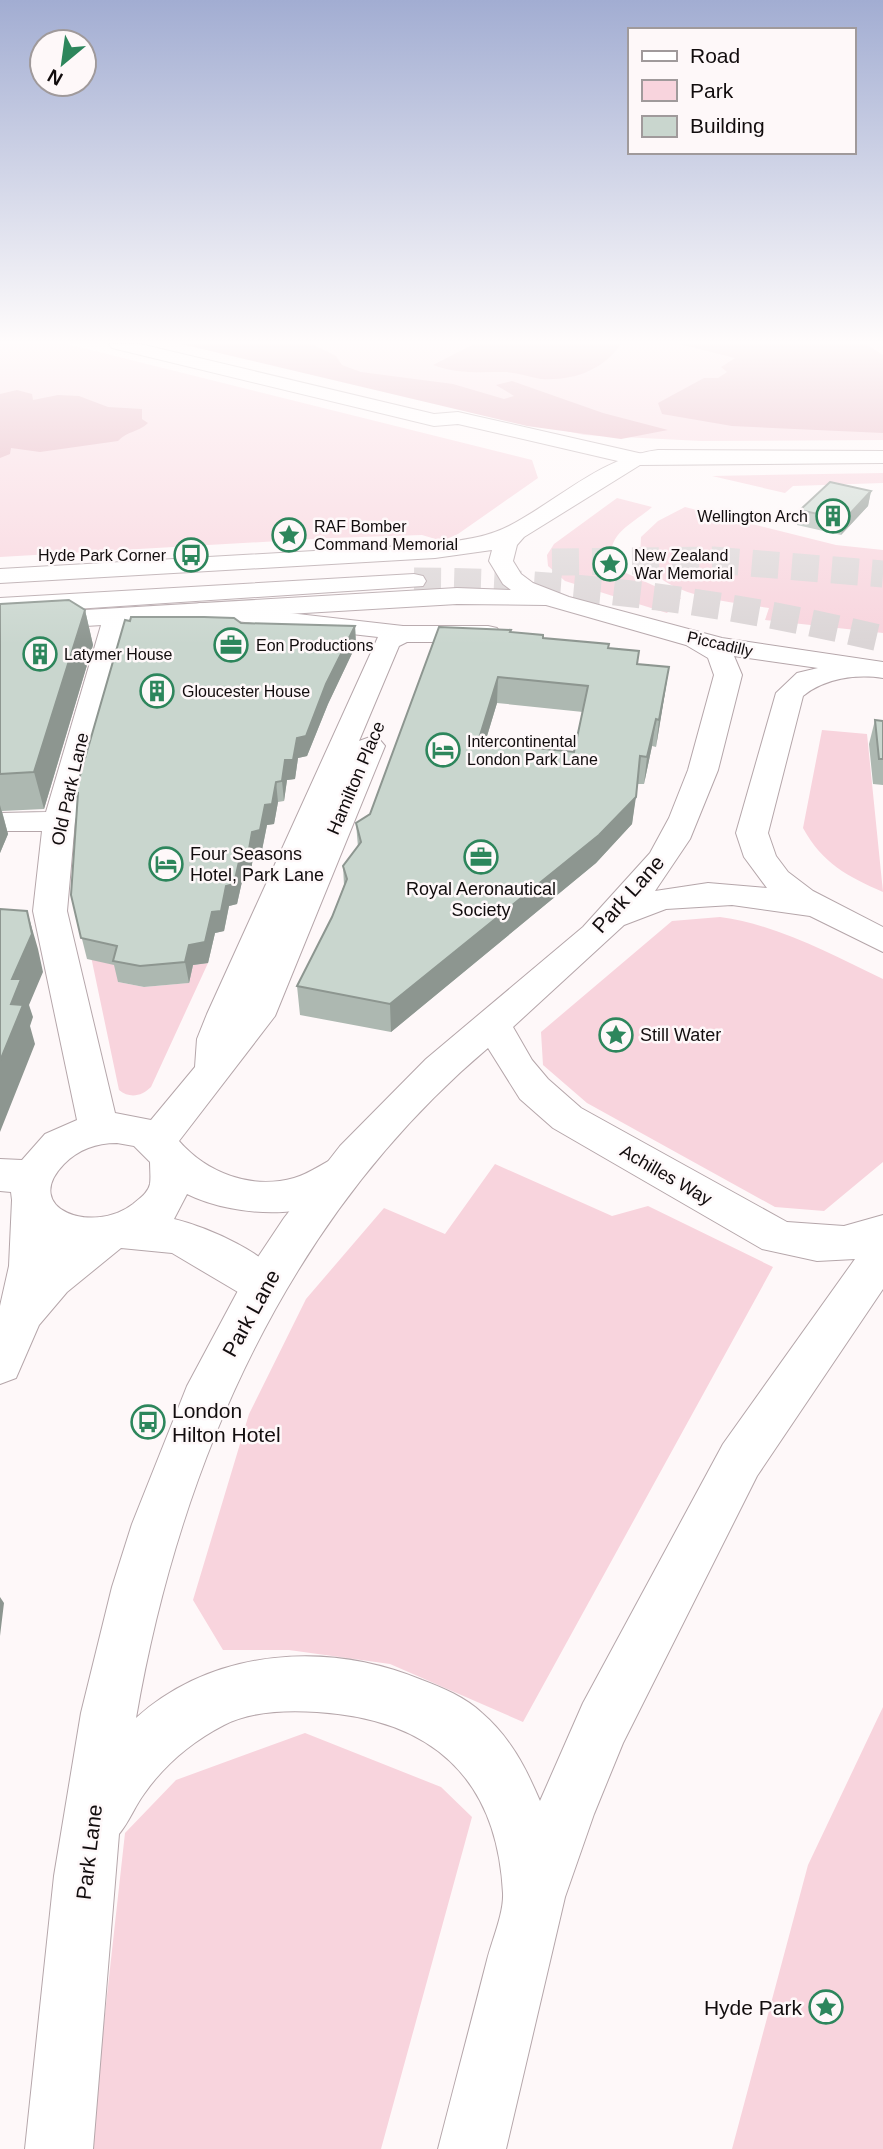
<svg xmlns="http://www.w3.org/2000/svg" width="883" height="2149" viewBox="0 0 883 2149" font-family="Helvetica,sans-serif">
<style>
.green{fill:#f8d4dd}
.forest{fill:#e2a9b7}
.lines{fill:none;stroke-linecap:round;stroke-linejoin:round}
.primary-tunnel{stroke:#dbd5d6;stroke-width:27;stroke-dasharray:27 13;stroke-linecap:butt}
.minor-casing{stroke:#b5a6aa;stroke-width:2}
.primary-casing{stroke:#b5a6aa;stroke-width:2}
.trunk-casing{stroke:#b5a6aa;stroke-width:2}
.minor{fill:#fff;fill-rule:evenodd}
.primary{fill:#fff;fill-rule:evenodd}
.trunk{fill:#fff;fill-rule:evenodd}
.wall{fill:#adb8b1;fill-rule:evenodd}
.shaded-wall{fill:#8d9690}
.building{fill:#c9d6ce;stroke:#8d9690;stroke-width:2;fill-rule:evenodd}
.labels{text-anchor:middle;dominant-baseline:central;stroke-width:5;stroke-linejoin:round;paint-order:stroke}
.far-poi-label{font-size:16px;fill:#120d0e;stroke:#fef8f9;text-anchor:start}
.far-street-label{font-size:16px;fill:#120d0e;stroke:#fef8f9}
.street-label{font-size:18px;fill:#120d0e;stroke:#fef8f9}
.poi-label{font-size:18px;fill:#120d0e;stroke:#fef8f9;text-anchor:start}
.near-street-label{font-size:21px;fill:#120d0e;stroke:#fef8f9}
.near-poi-label{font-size:21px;fill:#120d0e;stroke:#fef8f9;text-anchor:start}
</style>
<rect width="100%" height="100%" fill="#fef8f9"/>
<!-- green -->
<path class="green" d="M0 344H67L532 460 538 478 458 534 442 541 422 535 331 538 0 557Z
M181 344H880L883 346V440L701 441 584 435Z
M883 473V483L793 486 785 493 712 476Z
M617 498 652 507C637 521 610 531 611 556L626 573 681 598 667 613 565 581 548 566 547 555 554 544Z
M685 507 836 545 883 550V633L765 620 769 608C726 601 667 598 640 558L641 537 658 521Z
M822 730 867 734 883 892C847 876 823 864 803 828Z
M720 917C779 925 830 954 883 979V1162L824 1211 775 1207 587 1103 543 1065 541 1032 672 921Z
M89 947 121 966 118 982 144 987 188 983 193 965 208 963 151 1087C142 1096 130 1099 119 1090Z
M495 1164 612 1216 648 1206 773 1267 523 1722 390 1664 289 1650H223L193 1600 249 1414 306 1299 384 1208 445 1234Z
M883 1707V2149H732L808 1865Z
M305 1733 441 1787 472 1817 381 2149H90L125 1833 176 1780Z"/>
<!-- forest -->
<path class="forest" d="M181 344H312L336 356 342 365 361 372 453 384 504 399 514 396 496 385 512 381 603 413 668 430 621 439 527 426Z
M474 344H621C603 370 574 381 541 379 528 377 516 372 503 372 479 372 456 374 433 365Z
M679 344H866L883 355V433L732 426 662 414 658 403 704 378H718L727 372 721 367 735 358Z
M17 390 32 394 33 400 58 395 79 396 108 407 142 409V419L148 423C139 432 127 431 118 441L40 452 11 448 10 454 0 458V394Z"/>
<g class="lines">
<!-- primary-tunnel -->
<path class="primary-tunnel" d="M552 562 713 560 883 574
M414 581C574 581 728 602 883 639"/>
<defs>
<path id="minor" d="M109 344H140L434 414 458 412 643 454 646 459 635 465 458 424 434 426 112 348Z
M200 603 403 626H488L497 628 501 634 497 640 488 642H407L399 646 359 741 370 737 380 740 385 746 275 1016 179 1141C207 1173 251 1190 294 1178 312 1173 326 1160 344 1154L359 1159 365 1170C335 1226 235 1218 187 1194L174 1219C207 1227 271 1254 286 1285L280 1298 264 1303 248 1298 172 1253 121 1248 67 1292 39 1325 16 1378 0 1384V1306L9 1266 12 1200 11 1192 0 1191V1159L22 1160 45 1134 77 1120 33 911 42 831H0V813L46 812 104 615 108 610H126L130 615 75 821 67 911 115 1113 151 1120 195 1067 197 1039 207 1014 378 637 191 616 187 611 191 606ZM117 1143 134 1146 150 1162C150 1169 151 1177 150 1184 148 1193 140 1198 133 1204 93 1235 20 1209 64 1164 79 1149 96 1143 117 1143Z"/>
<path id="primary" d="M414 574 423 576 426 581 423 586 0 614V598Z"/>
<path id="trunk" d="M658 450 883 451V463L640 465 524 537 517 545 513 561 521 574 533 583 569 597 722 638 883 662V678C856 674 825 678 803 696L768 833 776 856 788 872 813 891 883 927V952L810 916 732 905 666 909 624 925 513 1027 532 1060 548 1079 581 1108 787 1222 844 1226 883 1215V1289L757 1476 623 1743 594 1814 565 1897 506 2149H438C454 2086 471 2023 487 1960 492 1940 504 1913 503 1893 497 1776 430 1719 317 1712 287 1710 251 1711 224 1725 193 1741 164 1765 144 1794 135 1806 129 1822 119 1834L93 2149H25L54 1876 81 1713 112 1587 132 1524 187 1386 248 1272 284 1218 340 1146 426 1059 583 927 650 853 669 818 688 770 714 675 708 658 686 645 546 605 457 604 0 631V615L457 588 511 590 503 584 489 561 492 550 435 558 0 583V569L435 544C461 540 486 538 509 526 559 500 601 457 658 450ZM734 656 818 668 797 673 776 693 736 833 744 857 767 888 708 883 655 891 690 839 718 770 742 675ZM488 1048 520 1099 553 1128 762 1249 817 1261 855 1259 723 1444 583 1703 540 1801C526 1768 510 1737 482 1713 465 1697 443 1688 422 1680 328 1641 214 1648 136 1718 180 1463 287 1218 488 1048Z"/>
</defs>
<!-- minor casing -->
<use href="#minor" class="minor-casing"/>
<!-- primary casing -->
<use href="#primary" class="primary-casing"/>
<!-- trunk casing -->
<use href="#trunk" class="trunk-casing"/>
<!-- minor -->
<use href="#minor" class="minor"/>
<!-- primary -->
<use href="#primary" class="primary"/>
<!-- trunk -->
<use href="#trunk" class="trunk"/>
</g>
<!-- wall -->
<path class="wall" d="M871 491 868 506 841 535 797 525 800 510Z
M0 604 85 610 93 645 44 809 2 811 8 834 0 853Z
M241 623 355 626 356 645 328 704 307 756 298 758 295 779 287 780 284 801 278 802 274 824 267 825 262 850 254 852 250 876 243 877 237 904 229 906 224 931 215 933 208 963 193 965 189 983 144 987 118 982 114 965 87 959 71 895 77 801 75 793Z
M511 632 609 649 639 651 637 664 669 667 656 747 652 746 644 784H637L632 824 596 863 391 1032 300 1015 297 986 332 917 344 885 343 866 358 847 356 823 370 814ZM497 703 583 712 574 752 485 743Z
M875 720 883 721V785L873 784 869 744Z"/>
<!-- shaded-wall -->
<path class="shaded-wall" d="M871 491 868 506 841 535 844 520Z
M85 610 93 645 44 809 34 772Z
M355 626 356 645 328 704 307 756 298 758 295 779 287 780 284 801 282 781 285 760 326 684Z
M669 667 665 693 656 747 659 720Z
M498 677 497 703 477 769 478 742Z
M656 719 652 746 644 784 647 757Z
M276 782 278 802 274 824 267 825 262 850 254 852 250 876 243 877 237 904 229 906 224 931 215 933 208 963 193 965 189 983 185 962 189 945 212 912Z
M636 797 632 824 596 863 391 1032 390 1004Z
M0 805 8 834 0 853Z
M27 911 38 949 43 972 29 1005 33 1017 30 1026 35 1044 0 1132V1061L11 1004 12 979Z
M0 1597 4 1603 0 1636Z"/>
<!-- building -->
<path class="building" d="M830 482 871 491 844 520 800 510Z
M69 600 85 610 34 772 0 774V604Z
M131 617H204L234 618 241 623 355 626 326 684 306 736 297 738 293 760H285L282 781 276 782 272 804 265 805 260 830 252 832 248 855 240 857 234 884 226 886 221 911 212 912 205 942 189 945 185 962 140 966 113 961 117 946 81 938 71 895 78 793H75L125 620 130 621Z
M439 627 511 630 510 632 543 635V638L609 644 608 648 639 651 637 664 669 667 659 720 656 719 647 757 640 756 636 797 599 835 390 1004 297 986 332 917 347 879 343 866 361 842 356 823 370 814ZM498 677 588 686 574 752 478 742Z
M875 720 883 721V759H879Z
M0 909 27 911 32 934 12 979H21L11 1004 23 1005 0 1061Z"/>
<!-- sky -->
<linearGradient id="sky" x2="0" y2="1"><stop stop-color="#a2add2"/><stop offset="0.53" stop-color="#fffcfc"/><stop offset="1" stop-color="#fffcfc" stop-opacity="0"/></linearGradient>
<rect width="883" height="645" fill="url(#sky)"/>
<!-- icons -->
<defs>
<symbol id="building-ring" viewBox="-11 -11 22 22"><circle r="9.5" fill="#fef8f9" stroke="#2d865c" stroke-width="1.5"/><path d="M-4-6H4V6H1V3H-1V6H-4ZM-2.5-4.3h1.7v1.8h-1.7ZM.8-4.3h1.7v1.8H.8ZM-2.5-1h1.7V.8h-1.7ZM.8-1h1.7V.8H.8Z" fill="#2d865c"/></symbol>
<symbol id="sight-ring" viewBox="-11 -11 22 22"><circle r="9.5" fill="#fef8f9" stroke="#2d865c" stroke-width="1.5"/><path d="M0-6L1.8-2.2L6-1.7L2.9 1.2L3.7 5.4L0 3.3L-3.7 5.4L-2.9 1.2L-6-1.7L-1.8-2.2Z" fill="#2d865c"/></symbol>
<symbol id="bus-ring" viewBox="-11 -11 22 22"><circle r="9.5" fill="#fef8f9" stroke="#2d865c" stroke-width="1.5"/><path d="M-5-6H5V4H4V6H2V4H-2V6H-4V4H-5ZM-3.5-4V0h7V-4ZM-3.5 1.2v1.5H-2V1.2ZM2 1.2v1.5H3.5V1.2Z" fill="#2d865c"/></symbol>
<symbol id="office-ring" viewBox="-11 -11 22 22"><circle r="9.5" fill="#fef8f9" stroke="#2d865c" stroke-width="1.5"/><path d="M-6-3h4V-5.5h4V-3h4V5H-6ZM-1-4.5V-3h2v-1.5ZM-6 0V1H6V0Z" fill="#2d865c"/></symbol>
<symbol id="hotel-ring" viewBox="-11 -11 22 22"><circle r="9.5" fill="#fef8f9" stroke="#2d865c" stroke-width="1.5"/><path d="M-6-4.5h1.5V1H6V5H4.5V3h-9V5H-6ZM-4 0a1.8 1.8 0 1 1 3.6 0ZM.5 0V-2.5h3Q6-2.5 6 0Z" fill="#2d865c"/></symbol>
</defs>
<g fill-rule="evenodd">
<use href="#building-ring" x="814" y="497" width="38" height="38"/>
<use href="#sight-ring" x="270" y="516" width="38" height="38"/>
<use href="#bus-ring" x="172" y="536" width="38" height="38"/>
<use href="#sight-ring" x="591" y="545" width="38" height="38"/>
<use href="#office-ring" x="212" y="626" width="38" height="38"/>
<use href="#building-ring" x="21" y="635" width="38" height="38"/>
<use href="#building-ring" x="138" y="672" width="38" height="38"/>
<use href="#hotel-ring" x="424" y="731" width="38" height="38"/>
<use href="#office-ring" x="462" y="838" width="38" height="38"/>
<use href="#hotel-ring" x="147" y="845" width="38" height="38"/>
<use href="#sight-ring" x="597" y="1016" width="38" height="38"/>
<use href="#bus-ring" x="129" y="1403" width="38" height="38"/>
<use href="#sight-ring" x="807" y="1988" width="38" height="38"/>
</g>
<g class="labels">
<!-- far-poi labels -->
<g class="far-poi-label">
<text x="808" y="516" text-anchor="end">Wellington Arch</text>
<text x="314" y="526">RAF Bomber<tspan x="314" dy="18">Command Memorial</tspan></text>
<text x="166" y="555" text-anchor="end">Hyde Park Corner</text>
<text x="634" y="555">New Zealand<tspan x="634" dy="18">War Memorial</tspan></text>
<text x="256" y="645">Eon Productions</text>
<text x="64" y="654">Latymer House</text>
<text x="182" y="691">Gloucester House</text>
<text x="467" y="741">Intercontinental<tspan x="467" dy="18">London Park Lane</tspan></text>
</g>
<!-- far-street labels -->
<g class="far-street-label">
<text transform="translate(720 644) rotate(13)">Piccadilly</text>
</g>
<!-- street labels -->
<g class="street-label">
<text transform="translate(356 778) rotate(-67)">Hamilton Place</text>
<text transform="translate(70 789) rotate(-77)">Old Park Lane</text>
<text transform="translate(666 1175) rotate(30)">Achilles Way</text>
</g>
<!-- poi labels -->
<g class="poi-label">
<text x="190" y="854">Four Seasons<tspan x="190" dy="21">Hotel, Park Lane</tspan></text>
<text x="481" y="889" text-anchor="middle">Royal Aeronautical<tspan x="481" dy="21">Society</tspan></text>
<text x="640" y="1035">Still Water</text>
</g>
<!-- near-street labels -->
<g class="near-street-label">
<text transform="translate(628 894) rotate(-48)">Park Lane</text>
<text transform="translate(251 1313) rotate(-61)">Park Lane</text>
<text transform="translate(89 1852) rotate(-83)">Park Lane</text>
</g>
<!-- near-poi labels -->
<g class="near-poi-label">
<text x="172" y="1410">London<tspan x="172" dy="24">Hilton Hotel</tspan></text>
<text x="802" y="2007" text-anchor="end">Hyde Park</text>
</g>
</g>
<!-- legend -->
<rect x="628" y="28" width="228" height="126" fill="#fef8f9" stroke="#a09a9b" stroke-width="2"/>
<rect x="642" y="51" width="35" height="10" fill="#ffffff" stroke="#a09a9b" stroke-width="2"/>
<text x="690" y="63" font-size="21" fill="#120d0e">Road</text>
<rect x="642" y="80" width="35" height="21" fill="#f8d4dd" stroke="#a09a9b" stroke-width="2"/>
<text x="690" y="98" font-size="21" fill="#120d0e">Park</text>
<rect x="642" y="116" width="35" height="21" fill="#c9d6ce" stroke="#a09a9b" stroke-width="2"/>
<text x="690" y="133" font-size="21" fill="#120d0e">Building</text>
<!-- north arrow -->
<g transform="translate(63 63) rotate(209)"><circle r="33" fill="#fef8f9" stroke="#a09a9b" stroke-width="2"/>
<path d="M0-5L12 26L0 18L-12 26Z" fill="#2d865c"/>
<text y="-10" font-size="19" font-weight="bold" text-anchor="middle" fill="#120d0e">N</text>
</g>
</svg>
